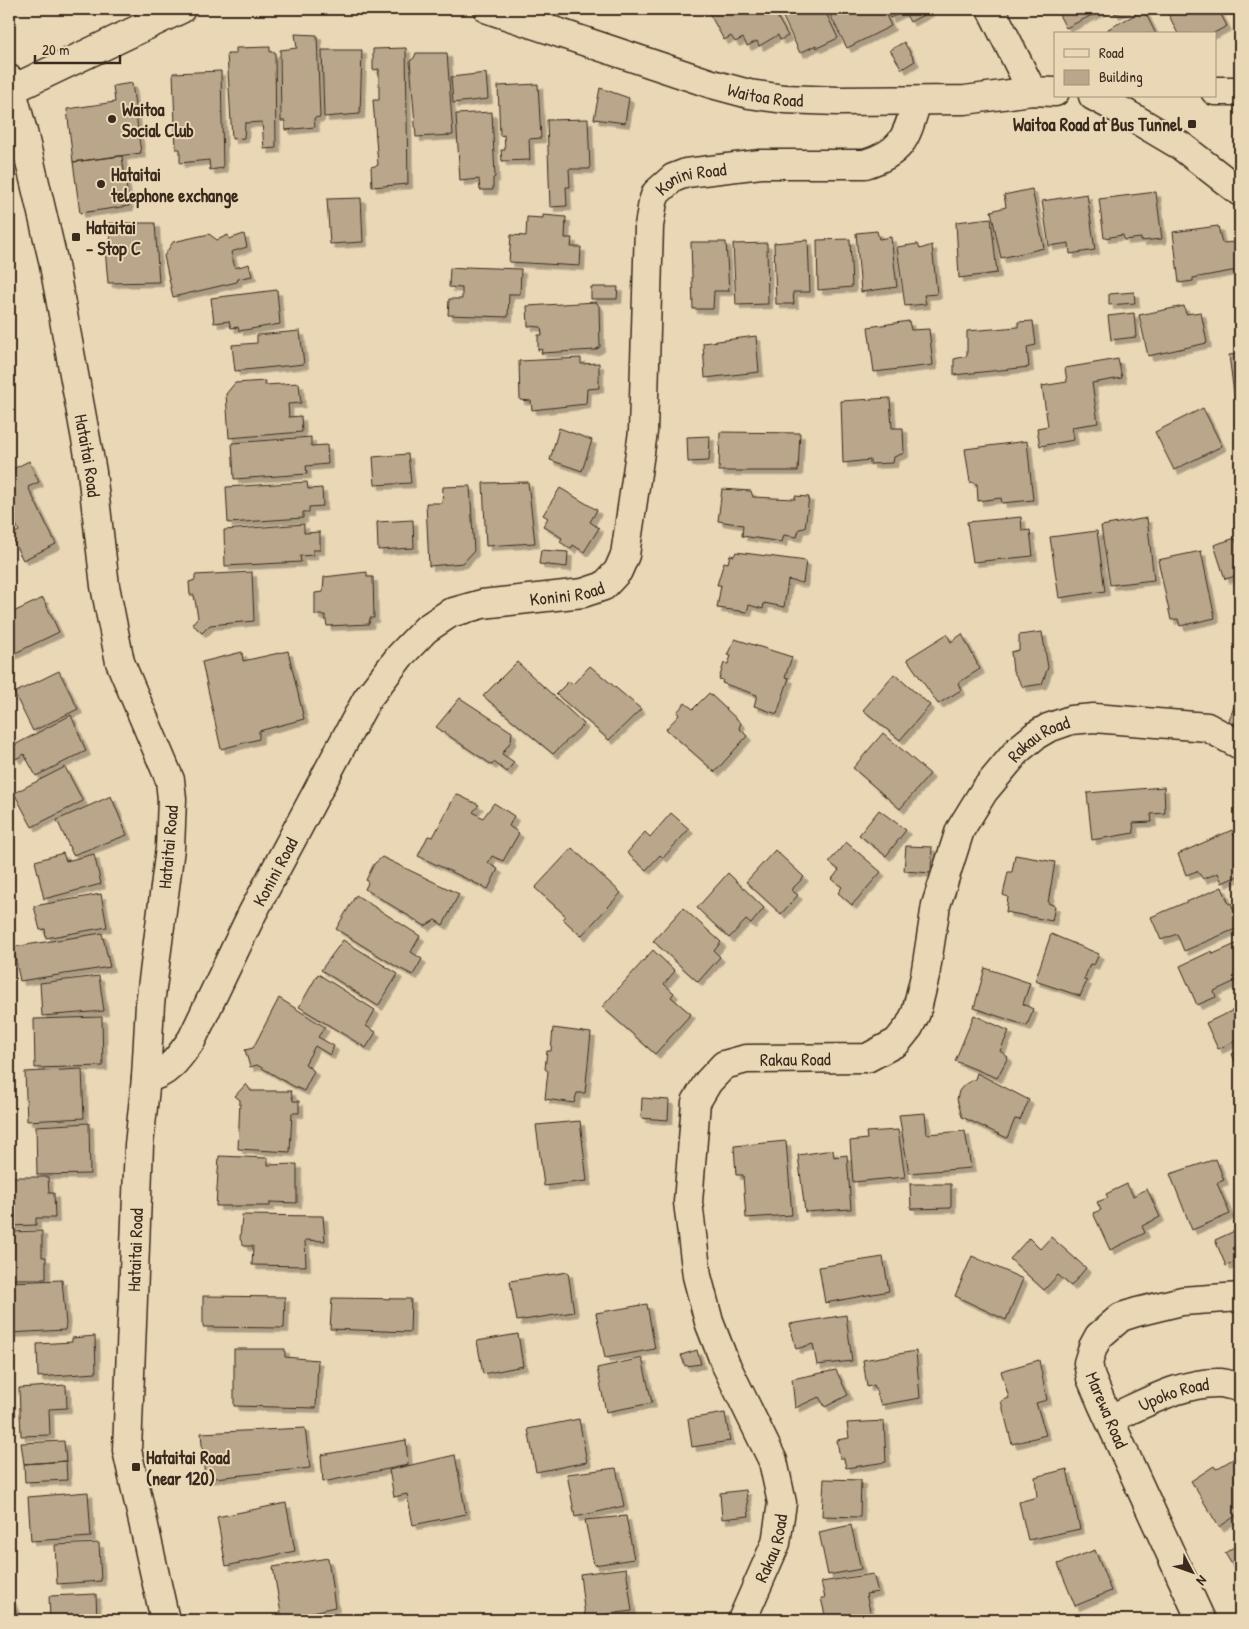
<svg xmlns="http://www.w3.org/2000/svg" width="1249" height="1629" viewBox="0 0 1249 1629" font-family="'Patrick Hand',sans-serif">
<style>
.building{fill:#b9a68b;stroke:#3b2a1e;filter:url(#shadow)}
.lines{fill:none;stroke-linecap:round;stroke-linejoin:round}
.minor-casing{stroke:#3b2a1e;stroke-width:31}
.tertiary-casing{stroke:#3b2a1e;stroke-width:31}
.minor{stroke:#ead7b5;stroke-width:28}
.tertiary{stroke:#ead7b5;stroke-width:28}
.poi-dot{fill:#3b2a1e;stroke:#ead7b5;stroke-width:2}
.labels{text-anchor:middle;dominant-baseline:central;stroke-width:4;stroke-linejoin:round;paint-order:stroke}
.street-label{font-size:18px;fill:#3b2a1e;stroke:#ead7b5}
.poi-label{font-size:18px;font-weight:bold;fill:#3b2a1e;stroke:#ead7b5;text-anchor:start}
</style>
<defs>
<filter id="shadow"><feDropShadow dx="4.5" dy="4.5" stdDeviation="0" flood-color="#0004"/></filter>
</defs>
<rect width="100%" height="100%" fill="#ead7b5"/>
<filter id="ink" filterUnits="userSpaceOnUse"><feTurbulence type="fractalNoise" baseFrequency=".02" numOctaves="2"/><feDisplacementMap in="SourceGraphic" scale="10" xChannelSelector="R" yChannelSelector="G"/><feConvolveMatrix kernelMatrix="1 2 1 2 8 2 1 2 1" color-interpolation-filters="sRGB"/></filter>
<g filter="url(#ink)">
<!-- building -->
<path class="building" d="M707 9H773L788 36 780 40 778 35 759 46 757 41 747 46 743 38 735 42 731 36 724 40Z
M779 9H824L838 38 817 48 816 45 800 53Z
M827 9H883L891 26 847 48Z
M885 9H928L929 12 910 22 904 11 890 18Z
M1056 9H1104L1066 28Z
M1113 9H1127L1115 14Z
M1166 9H1218L1227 26 1212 34H1178Z
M1144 10 1156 34H1111L1108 29Z
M295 34 317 35 320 117 314 118 315 127 285 130V121H281L280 50 297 48Z
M904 42 915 61 902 69 890 50Z
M270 47V52H275L276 148 264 149 262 122 245 123 244 138 232 139 227 54H236V48Z
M406 48 408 184 372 187 371 167 378 165 373 100H379V69L373 70V49Z
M322 50H362L360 114 324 117Z
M416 53H447L453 135 416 137 410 61 414 58Z
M221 71 223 168 210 170 209 160 180 163V149H176L173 73Z
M486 73 488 99 453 103 451 77Z
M132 83 141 153 73 162 67 109 115 102 113 86Z
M538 84 541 138 529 139 530 160 502 161 501 150H505L504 135 500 136 498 86Z
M600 88 629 98 625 123 594 119Z
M492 112 495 177 493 178V190H480L479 179 460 181 456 114Z
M588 119 590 169H569L570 187H566L567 206 550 207 547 120Z
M122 156 129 206 80 213 73 162Z
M1032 189 1044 248 1001 258 991 211 1006 207 1004 195Z
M1156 192 1162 239 1141 241V238L1124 240 1123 235 1104 238 1099 199Z
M1087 194 1095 250 1070 254 1069 243 1049 246 1042 201Z
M361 198 363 242 330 244 327 199Z
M543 215 566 217 565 238H572L571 247H581L580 266 509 262 511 235 526 236 527 217 543 218Z
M991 218 997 273 959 278 956 222Z
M109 223H155L159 282 108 283 105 248H111Z
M1218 226 1222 243 1236 242 1239 272 1237 270 1193 278V281L1179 283 1173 232Z
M877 231 879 239 891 237 897 287 861 292 856 233Z
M209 234 217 240 228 235 229 239 244 234 247 247 231 252 235 268 249 264 252 276 238 279 237 282 173 297 164 256 173 242Z
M850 239 852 287 818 290 817 240Z
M808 240 810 292H793L794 304H776L774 243Z
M691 242H726L729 291H714L713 309H693Z
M767 243 768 304 736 305 733 244Z
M918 244 920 249 932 245 937 294 924 295 926 304 905 306 897 247Z
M465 267 521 269 520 294H509L508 317 448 315 449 299H462V288L449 287 450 268 465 269Z
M591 287H618L617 299H591Z
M277 290 280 324 239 331 238 327 231 328 229 321 214 323 211 298Z
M1134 292 1135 303 1109 305V294Z
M596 302 599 306 600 347 595 350 541 353 542 349 538 350V335H542L541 327 528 326 527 306Z
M1184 306 1186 314 1201 312 1207 343 1148 356 1139 315Z
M1134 313 1136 337 1111 340 1108 316Z
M909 321 911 330 929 329 933 365 874 372 868 327Z
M1033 321 1036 345 1027 347 1029 367 954 375V359L967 356V331L1018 327V322Z
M300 331 304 364 235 371 232 345 257 343V335Z
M756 336 759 372 705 378 703 343Z
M1240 354V393L1234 394 1229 355Z
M581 358V364L599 363V388L587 389 586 404 532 410 531 401 520 400 519 361Z
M1118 359 1122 378 1092 383 1098 423 1072 427 1074 440 1040 446 1037 428 1048 426 1042 386 1067 382 1065 368Z
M265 381V385L299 383 301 403 288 404 289 417 301 416 302 432 229 438 226 394 235 383Z
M890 398 892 428H903L904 453 894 457 893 463 870 464V460L843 463 841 401Z
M1203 408 1222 446 1174 470 1155 432Z
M559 428 592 440 582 471 550 460Z
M720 432 800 433 798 471H719Z
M710 436 709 461 688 462 687 437Z
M311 437V446L327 445 328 464 306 466 307 474 234 479 232 443Z
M1027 441 1033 500 1002 503 1001 498 978 501 977 484 970 482 965 449Z
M408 454 411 483 375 485 373 457Z
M29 461 39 482 28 487 56 544 23 560 10 535 19 531 9 511V471Z
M307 482 308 489 322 488 323 506 309 507V512H303V518L228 523 226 487Z
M528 482 535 543 486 546 483 483Z
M470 486 474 551 463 563 429 566 426 503H442L443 487Z
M560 488 597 510 590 522 599 528 584 552 573 545 571 549 560 542 562 538 543 526 548 518 543 515Z
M722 489 751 491 753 497 795 499V496L809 497 805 528 799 529 797 537 784 535 782 542 742 536 743 525 718 521Z
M1021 517 1022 531 1030 530 1033 556 973 562 967 522Z
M1147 518 1154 580 1110 585 1101 526Z
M413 520 414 548 378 550 377 522Z
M304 524V533L320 532V550H313V555L300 556 301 562 225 566 224 530Z
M1097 531 1105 591 1059 598 1050 537Z
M1235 538 1237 544 1240 543V575L1225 579 1214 545Z
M541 550 568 552 567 567 539 564Z
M1201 551 1215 618 1180 626 1178 619 1171 620 1158 560Z
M736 552 806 561 803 583 788 580 784 607 764 603 763 609 749 605 747 612 717 608 721 585H717L724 562 728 563 730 555 734 556Z
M252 572 254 621 210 625 202 633 192 624 198 617 194 595H190L189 582 195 580V575Z
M367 572V577H373L374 618H370L369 624 327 626 325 615H315V593L323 592 324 577Z
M43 598 59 632 9 656V614Z
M1042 632 1048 667 1042 684 1023 687 1013 671 1011 652 1019 650V635Z
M947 634 951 642 962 634 980 669 958 683 961 690 938 704 907 659Z
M735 639 792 657 785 677 789 678 777 714 754 706 757 695 722 683 723 680 719 679 724 663 728 664 731 656 727 655Z
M288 651 304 719 259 731V739L221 749 202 662 242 652 243 661Z
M517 662 584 724 553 754 483 696Z
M590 666 641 709 609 740 556 694 569 681 573 684Z
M59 671 78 709 33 731 14 693Z
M894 674 930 705 900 740 863 710Z
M709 693 741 723 739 728 747 736 715 772 666 729 679 715 677 712 685 703 693 709Z
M460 698 512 732 511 741 502 754 514 762 507 772 494 762 492 765 436 727Z
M1237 699 1240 700V727L1228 723Z
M71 715 86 751 36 776 24 754 16 759 9 748Z
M883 733 930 774 900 809 853 768Z
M65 767 83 801 32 827 14 793Z
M1164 787 1165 813 1151 814 1152 822 1133 823 1134 833 1092 840 1087 793Z
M456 794 479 805 473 812 483 818 494 803 514 816 509 826 519 833 503 861 492 856 488 863 498 869 488 889 418 856 428 836 433 837Z
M111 796 127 835 73 855 57 820Z
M879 810 906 830 886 856 859 835Z
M671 813 689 829 663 858 660 855 646 870 627 853 645 832 650 837Z
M1232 830 1240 848V875L1222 883 1218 873 1203 879 1197 871 1186 875 1178 854Z
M846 842 881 872 852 905 838 893 842 887 832 879 839 870 829 862Z
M906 846 932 847 931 873 904 871Z
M572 848 621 893 581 936 563 919 566 916 535 888Z
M775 850 804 877 791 890 798 895 781 914 746 882Z
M63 853 66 861 94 854 101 884 44 899 35 861Z
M1015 855 1055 862 1048 903 1055 906 1052 921 1006 912 1008 897 1003 895 1008 872H1012Z
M382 857 459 894 443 925 435 920 425 926 365 889 368 883 366 880 374 864Z
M728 873 764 908 751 924 746 920 729 938 697 908Z
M1222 887 1229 904 1231 903 1240 927 1184 951 1177 934 1161 940 1151 917Z
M101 894 107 927 46 938 45 929 40 930 34 906Z
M356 895 420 936 411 952 422 959 413 975 397 967 336 929Z
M683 908 721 942 714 951 720 957 698 982 653 941Z
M102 933 110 967 20 981 13 947Z
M1051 934 1099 954 1094 965 1090 964 1084 980 1087 981 1080 996 1035 981Z
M343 940 398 974 378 1006 321 970Z
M1238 943 1240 948V979L1214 991 1216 997 1197 1005 1180 966 1212 951 1213 954Z
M653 950 675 971 664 984 674 993 671 997 691 1014 655 1054 602 1007Z
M985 968 1030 983 1023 1004 1033 1009 1027 1026 974 1008Z
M318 974 375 1010 366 1026 376 1032 366 1048 299 1007Z
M99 976 104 1011 42 1016 40 983Z
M279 998 325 1027 318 1037 334 1046 330 1055 315 1046 305 1064 314 1071 304 1091 293 1086 257 1065 250 1067 245 1050 253 1048Z
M1240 1007V1039L1218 1049 1206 1023Z
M974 1015 1009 1031 1000 1051 1008 1057 997 1078 955 1061Z
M102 1017 103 1066 35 1068 34 1019Z
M553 1028 591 1033 585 1093H577L574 1103 545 1099 548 1071 545 1069 547 1051H551Z
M1240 1050V1073L1232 1054Z
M82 1069 84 1118 27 1121 25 1072Z
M977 1073 1029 1100 1020 1120 1015 1119 1007 1138 962 1117 957 1099 959 1091 964 1085 975 1079Z
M246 1084 251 1091H291L293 1101H299V1113H292L290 1152 238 1149 240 1100 235 1096Z
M642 1098 669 1100 668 1120 641 1118Z
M925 1113 927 1134 965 1131 971 1168 909 1173 899 1115Z
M580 1121 587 1181 544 1186 536 1125Z
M89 1123 90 1174 37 1175 36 1126Z
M898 1130 905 1177 853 1182 850 1141 867 1139 866 1132Z
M786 1141 792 1215 746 1218 743 1175H736L734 1146Z
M833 1150 834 1157 847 1155 851 1209 805 1212 798 1155Z
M219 1156 268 1158V1165L297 1164V1203L270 1202V1206H216Z
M1216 1159 1224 1180 1217 1183 1230 1214 1192 1230 1170 1174Z
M9 1177H48L49 1193H54L55 1218H36V1225L9 1226Z
M910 1184H951V1208L911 1209Z
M1127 1184 1133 1196 1147 1189 1160 1217 1142 1226 1145 1233 1110 1250 1093 1213 1101 1210 1097 1202 1108 1198 1106 1194Z
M242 1215 323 1216 325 1241 305 1240 306 1266 252 1265 253 1246H244L240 1239Z
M1239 1229 1240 1260 1226 1266 1215 1240Z
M42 1231V1257H46V1279H9V1232Z
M1051 1237 1086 1268 1071 1286 1058 1275 1044 1290 1010 1259 1029 1238 1040 1249Z
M972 1256 1023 1279 1006 1320 955 1296Z
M883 1257 889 1291 825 1303 819 1267Z
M568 1272 574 1312 517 1321 510 1281Z
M62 1280 66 1324 65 1330 9 1333V1282Z
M203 1296 285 1297 284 1328 203 1327Z
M332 1298 411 1299 410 1332 330 1329Z
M647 1304 655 1349 605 1358 596 1313Z
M846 1315 852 1361 817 1365 813 1344 796 1349 790 1324Z
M518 1334 523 1366 483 1374 477 1341Z
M95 1336 96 1373 38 1377 37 1344 72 1342V1338Z
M234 1349H285V1357L318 1360 316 1408 234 1406Z
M697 1350 701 1364 685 1366 681 1355Z
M916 1351 920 1398 881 1405 874 1385 867 1387 863 1360Z
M642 1358 652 1403 606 1412 597 1368Z
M1039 1360 1047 1400 1036 1403 1046 1435 1012 1444 1001 1401 1009 1398 1001 1371Z
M836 1370 848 1395 825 1407 819 1397 795 1408 792 1379Z
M66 1385 67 1408 49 1409 50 1435 21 1436 19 1388Z
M725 1413 730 1441 692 1447 688 1419Z
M579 1419 587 1462 536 1472 528 1429Z
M884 1421 886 1462 846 1468 844 1458H840L837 1440 849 1438 847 1423Z
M305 1428 310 1468 205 1479 201 1433Z
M406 1440 408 1465 323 1482 321 1455Z
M64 1441 66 1461 24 1464 21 1443Z
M455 1455 466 1514 413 1525 407 1494 394 1497 389 1470Z
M1240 1455V1513L1219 1527 1191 1481 1214 1466 1216 1469Z
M66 1461 67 1480 25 1482 24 1464Z
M616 1468 624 1506 575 1517 567 1474Z
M1067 1469 1080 1529 1028 1540 1019 1502 1037 1497 1035 1477Z
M824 1479 861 1480 860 1517 822 1516Z
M746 1490 749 1516 722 1519 720 1493Z
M88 1492 91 1537 31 1541 28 1497Z
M286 1503 295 1551 226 1566 217 1517Z
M626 1516 634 1559 594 1565 585 1520Z
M851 1525 861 1569 828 1575 819 1532Z
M99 1543 101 1581 57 1584 55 1545Z
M1240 1543V1578L1225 1553Z
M1095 1550 1111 1591 1075 1606 1058 1564Z
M328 1558 335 1607 282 1619 273 1567Z
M626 1568 632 1611 585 1617 580 1574Z
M873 1574 878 1592 866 1594 872 1619 829 1620 828 1615H825L821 1598H825L821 1582Z
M96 1594 97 1620H50L49 1596Z
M9 1599H11L17 1614 15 1615 17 1620H9Z
M655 1616 656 1620H626Z"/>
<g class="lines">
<defs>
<g id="minor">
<path d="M991 9 1032 91"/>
<path d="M1093 96 1127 114 1181 146 1240 192"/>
<path id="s1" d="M146 1078C168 1075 180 1056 192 1039L252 914 341 747 367 699 400 656 426 629 450 613 482 604 583 593 604 586 618 571 625 555 643 432 649 226 653 202 656 193 673 178 686 173 761 164H865C904 152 906 137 917 101"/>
<path id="s2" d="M1110 1419C1144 1404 1183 1381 1221 1383 1227 1384 1234 1386 1240 1387"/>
<path id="s3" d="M742 1620 776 1543 782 1503 773 1461 725 1363 709 1322 697 1276 688 1202 696 1102 708 1082 724 1065 746 1059 867 1058 897 1042 909 1027 916 1013 925 976 936 905 960 830 984 791 1019 749 1036 735 1048 728 1071 720 1094 718 1207 727 1240 745"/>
<path d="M1201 1620 1102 1404 1091 1378 1088 1363 1093 1347 1099 1336 1121 1317 1137 1312 1182 1301 1240 1297"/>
</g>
<g id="tertiary">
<path id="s4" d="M488 9 712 84 749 94 784 99 838 101 965 100 1032 91 1055 92"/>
<path id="s5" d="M9 79 23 132 53 260 92 472 105 586 120 662 170 780 172 799 170 848 150 1004 146 1078 139 1145 127 1450 165 1620"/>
<path d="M9 91 181 9"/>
<path d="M1215 91H1240"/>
</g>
</defs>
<!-- minor casing -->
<use href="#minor" class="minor-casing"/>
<!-- tertiary casing -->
<use href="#tertiary" class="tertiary-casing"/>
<!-- minor -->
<use href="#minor" class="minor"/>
<!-- tertiary -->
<use href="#tertiary" class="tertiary"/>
</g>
</g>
<!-- markers -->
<g class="poi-dot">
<circle cx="112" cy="119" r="5"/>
<rect x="1187" y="119" width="10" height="10" rx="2.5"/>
<circle cx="101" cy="184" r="5"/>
<rect x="71" y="232" width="10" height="10" rx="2.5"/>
<rect x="131" y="1462" width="10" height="10" rx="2.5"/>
</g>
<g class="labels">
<!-- street labels -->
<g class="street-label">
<text stroke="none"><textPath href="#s4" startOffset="291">Waitoa Road</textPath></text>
<text stroke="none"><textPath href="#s1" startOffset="1164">Konini Road</textPath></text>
<text stroke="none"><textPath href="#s5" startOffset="385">Hataitai Road</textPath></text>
<text stroke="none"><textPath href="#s1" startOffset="684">Konini Road</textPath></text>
<text stroke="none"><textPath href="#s3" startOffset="1114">Rakau Road</textPath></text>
<text transform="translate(168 847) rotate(-85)">Hataitai Road</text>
<text stroke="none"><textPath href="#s1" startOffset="249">Konini Road</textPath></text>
<text stroke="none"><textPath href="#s3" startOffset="662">Rakau Road</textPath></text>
<text transform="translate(135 1250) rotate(-88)">Hataitai Road</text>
<text stroke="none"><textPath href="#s2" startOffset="69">Upoko Road</textPath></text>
<text transform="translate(1107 1410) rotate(67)">Marewa Road</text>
<text stroke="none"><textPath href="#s3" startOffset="78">Rakau Road</textPath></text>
</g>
<!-- poi labels -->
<g class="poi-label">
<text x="122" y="109">Waitoa<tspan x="122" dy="21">Social Club</tspan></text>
<text x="1182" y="124" text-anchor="end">Waitoa Road at Bus Tunnel</text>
<text x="111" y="174">Hataitai<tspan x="111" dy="21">telephone exchange</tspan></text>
<text x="86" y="227">Hataitai<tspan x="86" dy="21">- Stop C</tspan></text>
<text x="146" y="1457">Hataitai Road<tspan x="146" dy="21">(near 120)</tspan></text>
</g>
</g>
<!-- margin -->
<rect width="1249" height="1629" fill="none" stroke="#ead7b5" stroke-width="30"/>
<rect x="15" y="15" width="1219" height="1599" fill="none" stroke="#3b2a1e" stroke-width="2" filter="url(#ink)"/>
<!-- legend -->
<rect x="1054" y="32" width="162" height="65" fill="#ead7b5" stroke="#a49279"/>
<rect x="1064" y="49" width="25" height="8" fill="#ead7b5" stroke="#a49279"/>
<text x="1099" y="58" font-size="15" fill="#3b2a1e">Road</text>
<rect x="1064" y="70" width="25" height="15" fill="#b9a68b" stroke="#a49279"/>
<text x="1099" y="82" font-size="15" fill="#3b2a1e">Building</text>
<!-- north arrow -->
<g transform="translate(1192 1572) rotate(131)" stroke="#ead7b5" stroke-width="4" paint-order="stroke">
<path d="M0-4L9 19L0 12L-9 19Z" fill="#3b2a1e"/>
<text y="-8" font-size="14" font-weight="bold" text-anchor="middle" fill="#3b2a1e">N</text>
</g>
<!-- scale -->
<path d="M35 55v8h85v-8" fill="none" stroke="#3b2a1e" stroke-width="2.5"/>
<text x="42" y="55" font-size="15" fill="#3b2a1e" stroke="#ead7b5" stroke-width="4" paint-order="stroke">20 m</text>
</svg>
